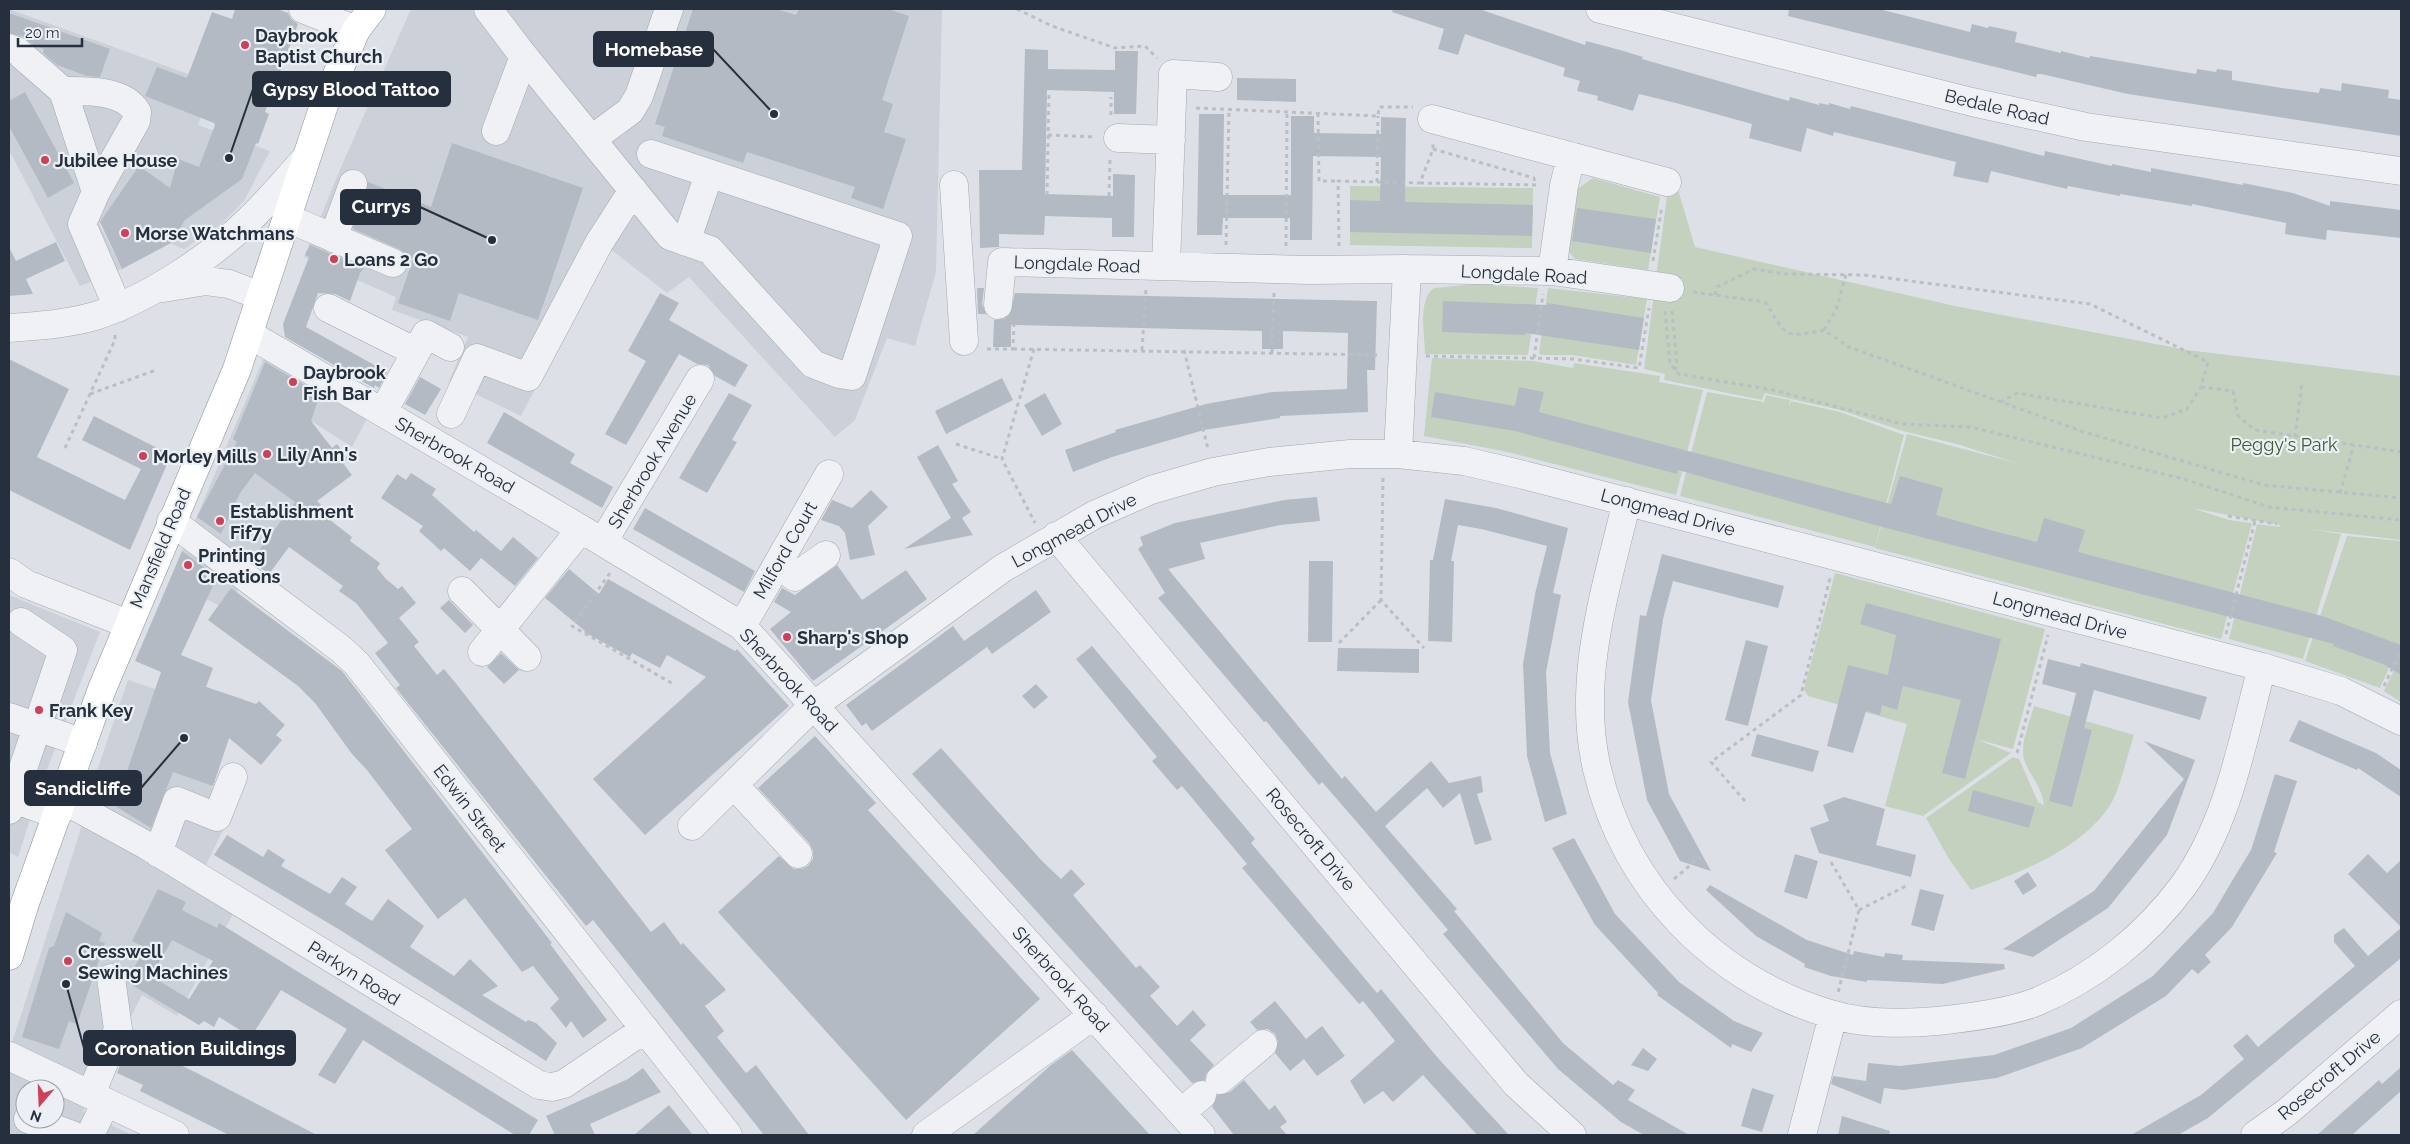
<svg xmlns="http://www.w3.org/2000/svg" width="2410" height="1144" viewBox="0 0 2410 1144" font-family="Raleway,sans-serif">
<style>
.built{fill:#cbd0d9;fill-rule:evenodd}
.green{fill:#c3d1be}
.building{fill:#b4bac3;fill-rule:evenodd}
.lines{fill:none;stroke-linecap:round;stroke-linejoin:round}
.minor-casing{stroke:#a2a8b1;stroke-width:29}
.highway-casing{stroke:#848f9d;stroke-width:29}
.path{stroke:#bbbfc5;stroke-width:3;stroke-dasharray:4 4;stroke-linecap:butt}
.minor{stroke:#eff1f5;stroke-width:28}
.highway{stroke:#fff;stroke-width:28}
.poi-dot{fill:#cd4058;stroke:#ecf0f5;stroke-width:2}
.labels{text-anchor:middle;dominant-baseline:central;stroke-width:4.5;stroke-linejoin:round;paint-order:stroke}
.poi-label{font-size:18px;font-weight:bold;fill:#262f3d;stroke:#ecf0f5;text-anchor:start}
.street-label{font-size:18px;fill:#262f3d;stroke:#ecf0f5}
.park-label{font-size:18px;fill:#3b5934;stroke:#ecf0f5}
.leader{fill:none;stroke:#262f3d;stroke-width:2}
.callout-dot{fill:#262f3d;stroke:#ecf0f5;stroke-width:2}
.callout{fill:#262f3d;stroke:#262f3d;stroke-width:2}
.callout-label{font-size:19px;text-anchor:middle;font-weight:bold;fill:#fff}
</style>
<rect width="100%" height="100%" fill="#dde1e7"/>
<!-- built -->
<path class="built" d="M9 9 213 83 198 125 270 151 244 201 220 225 184 249 105 216 99 224 122 269 80 286 9 150Z
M411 9H942L936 272 915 346 887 338 855 420 835 437 689 277 667 293 609 248 521 416 449 381 468 337 392 310 396 297 304 257 341 167Z
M269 357 368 417 352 447 313 422 291 479 305 488 254 560 227 610 170 580 263 360Z
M9 595 100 632 40 788 18 857 9 852Z
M128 680 200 704 206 687 243 699 212 788 239 798 193 891 233 914 177 1016 142 995 83 1111 132 1135H9V1052L79 835 91 788ZM25 1089H55V1119H25Z"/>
<!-- green -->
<path class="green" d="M1671 166 1695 247 1955 306 2187 350 2401 376V540L2309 529 2341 534 2303 659 2229 639 2257 524 2279 527 2280 525 2192 508 2229 520 2252 523 2221 639 1875 548 1907 434 2016 463 1957 444 1903 431 1840 410 1765 393 1762 400 1664 380 1665 374 1644 369Z
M1593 178 1660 197 1648 270 1575 259 1568 251 1576 190Z
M1350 186 1533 188 1532 248 1350 245Z
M1477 284 1538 288 1528 355 1425 354C1425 336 1417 300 1434 288Z
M1548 288 1647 299 1636 365 1572 355H1541L1539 353Z
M1432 358 1533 361 1573 368 1574 363 1660 376 1659 382 1703 390 1676 495 1503 451 1424 436Z
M1707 392 1764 402 1766 395 1790 400 1789 407 1791 401 1840 412 1904 435 1875 547 1680 496Z
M2347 536 2401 541V641L2380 688 2305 661Z
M1835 573 2045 629 2013 749 1976 739 2011 753 1923 816 1885 806 1907 724 1808 696 1804 689Z
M2401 656V702L2384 691Z
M2034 706 2134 735C2128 753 2119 793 2109 807 2078 851 2020 873 1971 890L1949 859 1926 818 2013 757 2019 759 2038 802 2044 805C2041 784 2029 775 2024 759 2020 743 2030 721 2034 706Z"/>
<!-- building -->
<path class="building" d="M235 9H277L288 13 291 19 298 24 265 112 269 114 258 144 256 143 242 179 185 220 171 243 122 269 100 222 139 166 170 188 178 159 199 167 215 125 214 123 145 96 157 67 187 78 212 12 232 19Z
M693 9H776L796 15 799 9H888L909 16 882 100 893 104 884 132 906 139 883 209 851 198 855 187 747 152 743 163 662 136 665 127 655 124Z
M1393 9H1479L1585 45 1586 41 1620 50 1643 57 1642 59 1789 101 1790 97 1819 105V103L1829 105V103L1850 109 1851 106 2044 156 2045 151 2112 166V164L2151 172V168L2243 185V183L2293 193 2330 206V201L2401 210V238L2327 230 2326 240 2285 234 2286 223 2192 204V206L2120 194V196L2068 186 2067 189 1991 171 1988 183 1953 176 1956 162 1834 132 1833 136 1807 128 1801 152 1749 138 1752 124 1676 103 1639 94 1633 111 1597 100 1598 96 1577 91 1580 81 1563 76 1565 68 1465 34 1458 55 1438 49 1444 29 1392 12Z
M1789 9H1879L1970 32 1972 24 1988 28 1989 26 2017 32 2015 42 2061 53V51L2089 58 2090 56 2196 74 2197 69 2216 72 2217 69 2232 71V80L2282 88 2319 93 2320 88 2341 91 2342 83 2389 90 2388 98 2401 100V136L2128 94 2041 74H2037L2036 77 1788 16Z
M9 13 110 49 100 77 87 76 57 65 43 53 44 49 34 45 22 36 9 33Z
M1025 49 1048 50V69L1115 70V51H1138L1136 114H1114V92L1047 90 1045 194 1113 196V174L1135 175 1134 237H1112V218L1045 216 1044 235 999 234V247L980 248 979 170H1022Z
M1237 78 1296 79V102L1237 100Z
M25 92 74 183 48 198 9 126V101Z
M1199 114H1224L1223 195H1291V116H1314V133L1381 134V117L1406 118 1405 202 1533 205 1532 236 1350 232V200L1380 201 1381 157 1313 156 1312 240H1290V218H1223L1222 235H1197Z
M452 143 583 188 538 320 459 293 450 321 398 303 413 259 399 249 353 229 368 182 431 207Z
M1577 208 1656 219 1651 253 1572 241Z
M56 242 65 261 26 279 33 294 9 296V247L16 261Z
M310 245 364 268 360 273 350 301 335 294 318 293 306 327 387 372 379 388 375 385 374 388 285 337 283 324 309 257 305 255Z
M977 288H984L982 304 986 314H978Z
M660 293 679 303 669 320 748 365 735 387 715 376 708 365 697 364 679 354 626 445 605 434 646 361 628 351Z
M1015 293 1377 301 1375 370H1367L1368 412 1280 416V418L1204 430 1112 457 1073 472 1065 450 1116 432 1115 430 1206 404 1272 392 1347 389 1348 333 1283 331V349H1262V331L1011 325V347H993L994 320 1004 319 1010 314Z
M1443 301 1547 305V303L1644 318 1639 350 1525 333V335L1442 332Z
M9 359 69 389 37 457 125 500 141 469 82 440 94 416 171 455 130 550 9 490Z
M265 362 320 394 311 421 332 448 337 444 348 459 343 463 352 475 317 501 321 505 317 510 352 537 350 541 380 563 377 568 386 579 398 589 402 586 416 603 399 618 419 642 414 646 437 675 444 669 458 686 651 932 664 922 681 945 683 943 720 983 726 990 705 1006 724 1031 717 1037 746 1073 756 1065 809 1135H764L593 920 586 926 396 688 400 685 375 653 388 643 356 603 339 591 343 586 289 547 269 574 251 561 295 502 255 473 240 493 221 534 197 517 237 442 233 439Z
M420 377 441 389 425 415 405 404Z
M1002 378 1013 400 946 434 935 411Z
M1519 387 1544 392 1539 412 1891 504 1900 476 1943 488 1936 515 1990 530 2037 542 2044 518 2085 530 2078 552 2322 616 2401 645V675L2383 664 2333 646 2334 644 1875 525 1678 470 1677 474 1515 431 1431 417 1435 392 1515 406Z
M729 393 752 405 732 440 737 442 707 493 679 478Z
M1045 393 1062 424 1042 436 1024 405Z
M504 412 575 454 570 463 613 487 602 508 487 443Z
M938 445 958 481 952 484 971 512 962 518 973 535 904 549 951 518 917 457Z
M411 473 436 489 432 495 474 532 476 530 501 551 513 537 538 558 515 586 481 558 470 571 444 548 441 551 419 531 423 526 381 498 397 474 406 480Z
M871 490 888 507 868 526 875 555 850 560 845 533 839 526 821 520 832 500 852 508Z
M1317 497 1320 521 1280 525 1200 543 1205 559 1168 569 1342 779 1345 776 1376 812 1431 761 1449 783 1481 776 1483 792 1477 794 1492 840 1475 845 1460 793 1443 808 1427 788 1385 826 1457 909 1454 911 1563 1043 1613 1085 1618 1080 1635 1090 1628 1100 1689 1135H1644L1621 1122 1558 1069 1443 934 1448 930 1362 828 1322 782 1319 785 1266 721 1264 722 1158 598 1165 593 1138 549 1143 545 1140 537 1175 523 1284 500Z
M1445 499 1496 508 1568 528 1553 593 1561 595 1546 672 1550 753 1567 814 1545 822 1527 756 1523 664 1535 594 1547 546 1481 529 1458 525 1451 561H1454L1452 642 1428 641 1430 560H1433Z
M645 508 755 571 744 592 633 529Z
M182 551 217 577 181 655 213 668 206 687 256 704 259 701 285 725 276 735 282 740 261 765 229 738 213 786 173 772 151 828 115 806 161 672 135 661Z
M1662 554 1784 586 1778 608 1673 581 1663 619 1651 700 1669 794 1711 871 1680 861 1647 800 1628 702 1640 615 1646 616Z
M1309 561H1333L1332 642H1308Z
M837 565 862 600 906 570 927 599 813 681 770 629 791 612 774 602 782 588 795 595Z
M569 569 599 594 608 579 735 651 737 649 789 706 645 835 593 779 706 677 667 655 660 668 632 653 630 657 584 632 585 631 545 598Z
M231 588 342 671 552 943 550 944 607 1020 583 1038 571 1021 566 1028 550 1008 559 999 544 980 533 966 522 972 465 898 438 919 385 850 412 829 367 770 352 754 315 703 298 686 208 620Z
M1036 590 1051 612 992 654 987 647 872 731 866 723 862 726 846 705 953 626 964 641Z
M449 600 473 625 465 633 440 608Z
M1866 603 2001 639 1965 779 1942 773 1961 700 1903 686 1897 710 1882 705 1880 715 1866 711 1853 753 1827 746 1848 665 1888 675 1896 635 1860 624Z
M1746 640 1768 646 1748 726 1725 720Z
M1092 646 1255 839 1251 843 1377 993 1381 989 1437 1057 1509 1135H1477L1423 1075 1393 1102 1383 1091 1364 1104 1350 1081 1395 1041 1363 1001 1359 1004 1242 868 1247 864 1182 786 1177 790 1152 761 1157 757 1076 659Z
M1338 648 1419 649V673L1337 671Z
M501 653 519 670 504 684 487 667Z
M2048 659 2080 667 2081 663 2207 697 2200 720 2094 690 2084 728 2092 730 2072 807 2049 801 2076 693 2042 684Z
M1036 684 1048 697 1034 709 1022 696Z
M2299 720 2376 753 2401 770V797L2358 768 2357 770 2289 741Z
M1757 734 1819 751 1813 772 1751 756Z
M815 736 876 803 868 810 1040 999 906 1120 718 912 779 856 794 869H802L808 866 813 859V851L809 843 758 788Z
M2144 741 2195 760 2167 835 2108 908 2033 957 2003 949 2094 891 2184 779Z
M941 748 1042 861 1061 879 1071 869 1085 884 1073 895 1136 968 1140 965 1160 987 1150 996 1177 1026 1193 1010 1206 1025 1190 1040 1214 1065 1206 1074 1205 1080 1192 1083 912 774Z
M2275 774 2297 781 2274 852 2277 853 2232 927 2205 955 2211 962 2198 974 2192 969 2166 996 2082 1048 1997 1078 1903 1090 1884 1088 1881 1104 1831 1084 1833 1076 1866 1081 1868 1063 1900 1066 1994 1055 2071 1028 2153 976 2213 913 2238 871 2251 850Z
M1973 790 2035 807 2029 828 1968 811Z
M1844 797 1885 809 1876 845 1916 855 1911 877 1819 853 1810 828 1829 821 1823 805Z
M227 835 263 857 268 849 285 860 281 866 330 894 342 877 357 887 345 904 372 921 388 899 424 926 410 947 454 976 470 959 498 986 482 995 526 1022 528 1020 536 1023 557 1043 546 1061 340 930 214 855Z
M1574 838 1615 914 1679 982 1734 1021 1763 1033 1751 1052 1732 1044 1731 1048 1657 995 1658 993 1595 925 1552 848Z
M1795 854 1818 861 1807 899 1784 892Z
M2368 854 2387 873 2401 860V927L2348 874Z
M2028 872 2037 886 2023 895 2014 881Z
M1710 885 1807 940 1853 955 1854 951 1884 957 1885 953 1903 955 1902 960 2004 964 2005 969 1943 984 1867 980V982L1831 976 1804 967 1805 964 1756 936 1706 890Z
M158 889 186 902 182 910 217 928 219 923 538 1120 529 1135H515L363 1040 335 1084 318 1075 347 1029 281 990 251 1037 219 1017 214 1027 204 1021 199 1025 127 982V979L146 948 132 941ZM172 940 213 961 189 999 151 976Z
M1920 889 1944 895 1934 931 1911 925Z
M66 912 102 933 99 941 105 943 77 1024 69 1021 59 1049 22 1037 49 948 54 946Z
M2344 928 2368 956 2401 928V958L2208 1118 2178 1135H2131L2201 1095 2244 1059 2233 1046 2247 1034 2258 1047 2355 966 2334 942V935Z
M1275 1001 1306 1039 1322 1026 1345 1056 1317 1076 1304 1059 1290 1071 1275 1053 1278 1042 1275 1034 1268 1029 1257 1030 1250 1022Z
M134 1043 195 1072 317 1135H229L140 1091 143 1085 117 1073 127 1048 130 1050Z
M1643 1048 1657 1059 1648 1071 1631 1065Z
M1072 1050 1150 1135H973L1051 1065Z
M2401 1067V1091L2352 1135H2317L2379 1080 2382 1084Z
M643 1068 661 1092 590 1124 595 1135H555L546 1116 628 1079Z
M1244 1080 1269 1110 1275 1105 1287 1122 1280 1127 1287 1135H1234L1212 1107 1217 1095 1230 1092Z
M1752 1088 1774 1095 1762 1132 1741 1126Z
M669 1105 693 1135H634Z
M1842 1116 1890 1131 1889 1135H1838Z"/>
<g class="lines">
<defs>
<path id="minor" d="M303 9 356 30
M488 9 519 50 670 236 710 250 813 364 839 374 852 376 898 236 651 154
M1600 9 1972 102 2086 127 2401 171
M9 48 17 51 63 91 96 192
M63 91C86 91 123 89 137 112L136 121 96 192 82 224 118 308
M1432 119 1667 182
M496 131 524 56
M1118 138 1171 140
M592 139 630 111 639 96 669 9
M954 185 964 341
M287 218 393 263
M333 238 353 184
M686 242 709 174
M1166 266 1173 74 1218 77
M1552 271 1564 186 1571 156
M163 288 206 281 229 284 261 296
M998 305 1002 262 1309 270 1407 269 1552 271 1670 288
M328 308 416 352 383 412
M9 328C37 326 68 324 95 316 146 300 211 257 249 220 269 201 287 179 306 158
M249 334 581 529 742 626 1201 1135
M416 352 426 334 450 347
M451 414 477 358 528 377 599 243 633 190
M1398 454 1407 269
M1627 501C1606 589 1576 679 1597 769 1625 888 1714 979 1830 1014 1862 1024 1903 1024 1937 1021 1966 1018 2008 1013 2036 1002 2094 978 2146 936 2183 886 2229 822 2242 742 2262 667
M171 521 341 649 357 664 728 1135
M1056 536 1516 1084 1572 1135
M603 542 700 379
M777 565 795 577 826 555
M9 572 26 584 128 624
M462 591 527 657
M742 626 829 474
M482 652 581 529
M9 717 83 743
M735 786 798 854
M14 799 57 815
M62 802 78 808 146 845 539 1085 552 1087 564 1084 645 1029
M9 810 63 650 21 622
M692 826 813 706 1003 568 1094 515 1151 490 1213 472 1269 462 1350 454H1398L1464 461 1524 475 2262 667 2341 691 2401 721
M158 853 177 801 217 817 233 777
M9 1056 175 1135
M1220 1080 1263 1044
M91 1094 118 1029 111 978
M1182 1112 1202 1095
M28 1119 72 1135
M90 1135 106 1102
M926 1135 1094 1015
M1802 1135 1833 1015
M2255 1135 2287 1112 2401 1014"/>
<path id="highway" d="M9 956 25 903 102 689 237 369 324 105 356 30 372 9"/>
</defs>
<!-- minor casing -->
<use href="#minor" class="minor-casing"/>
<!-- highway casing -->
<use href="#highway" class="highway-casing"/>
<!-- path -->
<path class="path" d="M1017 9 1052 26 1115 48 1145 46 1157 58
M1196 108 1378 116 1379 107H1413
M1318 113 1319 181H1338
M1111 115V97
M1048 135 1095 137
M1433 149 1534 178 1535 185
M1377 182 1378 116
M1420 183 1540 185
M1047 195 1049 93
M1109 196 1110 159
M1226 245 1229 109
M1286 246 1287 112
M1339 246 1338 181 1420 183 1433 149V143
M1653 261 1662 206
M1693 292 1765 302C1787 335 1781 339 1824 330L1849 347 2084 432 2264 485 2401 498
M1715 295 1717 287 1754 269 1785 274 1864 275 2090 304 2208 362 2201 387 2187 409 2162 418 2017 393 2001 402
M1665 311 1670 364 1679 374 1773 390 1902 424 1970 427 2184 479 2269 507 2401 520
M1672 311 1677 364 1675 371
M1824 330 1836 310 1846 275
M987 349H1013L1014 324
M1013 349 1380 355
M1034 349 1002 459 1035 523
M1142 350 1146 289
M1184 350 1208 449
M1272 353 1274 293
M1426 356 1573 359 1639 368 1649 308
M1534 358 1543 294
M2201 387 2233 391 2238 416 2255 430 2401 452
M90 394 156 370
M2295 437 2302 383
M956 444 1002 459
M65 448 115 340V335
M1383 478 1381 600 1424 648
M2340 493 2354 445
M2228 516 2277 524
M610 573 572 626 675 685
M2226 634 2255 521
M1339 643 1381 600
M2384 686 2401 650
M2017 753 2048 635
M1745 801 1711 762 1801 695 1830 578
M1831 862 1859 910 1838 993
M1674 879 1700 857
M1859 910 1908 885"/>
<!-- minor -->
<use href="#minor" class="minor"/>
<!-- highway -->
<use href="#highway" class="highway"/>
</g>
<!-- markers -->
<g class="poi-dot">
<circle cx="245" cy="45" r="5"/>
<circle cx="45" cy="160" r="5"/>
<circle cx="125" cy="233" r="5"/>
<circle cx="334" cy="259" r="5"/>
<circle cx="293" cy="382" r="5"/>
<circle cx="267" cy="454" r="5"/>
<circle cx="143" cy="456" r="5"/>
<circle cx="220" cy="521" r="5"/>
<circle cx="188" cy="565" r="5"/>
<circle cx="787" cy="637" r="5"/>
<circle cx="39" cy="710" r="5"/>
<circle cx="68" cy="961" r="5"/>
</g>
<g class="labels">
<!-- poi labels -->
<g class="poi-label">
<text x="255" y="35">Daybrook<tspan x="255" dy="21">Baptist Church</tspan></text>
<text x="55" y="160">Jubilee House</text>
<text x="135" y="233">Morse Watchmans</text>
<text x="344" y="259">Loans 2 Go</text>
<text x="303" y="372">Daybrook<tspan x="303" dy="21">Fish Bar</tspan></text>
<text x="277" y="454">Lily Ann's</text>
<text x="153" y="456">Morley Mills</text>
<text x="230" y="511">Establishment<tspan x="230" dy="21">Fif7y</tspan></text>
<text x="198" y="555">Printing<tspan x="198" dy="21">Creations</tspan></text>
<text x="797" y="637">Sharp's Shop</text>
<text x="49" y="710">Frank Key</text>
<text x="78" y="951">Cresswell<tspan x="78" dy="21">Sewing Machines</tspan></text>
</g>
<!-- street labels -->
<g class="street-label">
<text transform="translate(1997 107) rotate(13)">Bedale Road</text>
<text transform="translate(1077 264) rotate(2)">Longdale Road</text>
<text transform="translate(1524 274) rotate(3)">Longdale Road</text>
<text transform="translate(455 455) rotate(30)">Sherbrook Road</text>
<text transform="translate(652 461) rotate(-59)">Sherbrook Avenue</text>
<text transform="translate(1668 512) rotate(15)">Longmead Drive</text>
<text transform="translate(1074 530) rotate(-28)">Longmead Drive</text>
<text transform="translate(160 548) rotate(-67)">Mansfield Road</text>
<text transform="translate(785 550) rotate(-60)">Milford Court</text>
<text transform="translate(2060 615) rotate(15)">Longmead Drive</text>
<text transform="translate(789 680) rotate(47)">Sherbrook Road</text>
<text transform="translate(470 808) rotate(52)">Edwin Street</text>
<text transform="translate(1311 839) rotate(50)">Rosecroft Drive</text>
<text transform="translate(354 973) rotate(32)">Parkyn Road</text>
<text transform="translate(1061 979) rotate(48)">Sherbrook Road</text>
<text transform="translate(2329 1075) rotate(-40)">Rosecroft Drive</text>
</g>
<!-- park labels -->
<g class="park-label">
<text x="2284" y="444">Peggy's Park</text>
</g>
</g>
<!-- callouts -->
<path class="leader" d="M774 114L713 49M229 158L253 89M492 240L420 207M184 738L141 788M66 984L84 1048"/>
<g class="callout-dot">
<circle cx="774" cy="114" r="5"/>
<circle cx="229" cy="158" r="5"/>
<circle cx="492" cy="240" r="5"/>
<circle cx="184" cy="738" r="5"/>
<circle cx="66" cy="984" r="5"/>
</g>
<g class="callout">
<rect x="594" y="32" width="119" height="34" rx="5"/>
<rect x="253" y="72" width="197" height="34" rx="5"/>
<rect x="341" y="190" width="79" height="34" rx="5"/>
<rect x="25" y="771" width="116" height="34" rx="5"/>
<rect x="84" y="1031" width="211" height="34" rx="5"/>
</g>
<g class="callout-label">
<text x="654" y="56">Homebase</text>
<text x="351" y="96">Gypsy Blood Tattoo</text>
<text x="381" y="213">Currys</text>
<text x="83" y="795">Sandicliffe</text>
<text x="190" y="1055">Coronation Buildings</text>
</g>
<!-- border -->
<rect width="2410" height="1144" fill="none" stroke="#262f3d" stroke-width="20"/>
<!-- north arrow -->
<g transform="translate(40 1104) rotate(199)"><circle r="24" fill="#ecf0f5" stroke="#9da3ab"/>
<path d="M0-4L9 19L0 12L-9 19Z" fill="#cd4058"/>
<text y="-8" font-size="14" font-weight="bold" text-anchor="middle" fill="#262f3d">N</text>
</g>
<!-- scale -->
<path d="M18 38v8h64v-8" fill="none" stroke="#262f3d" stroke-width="2.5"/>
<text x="25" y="38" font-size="15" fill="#262f3d" stroke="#ecf0f5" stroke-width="4" paint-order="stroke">20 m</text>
</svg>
